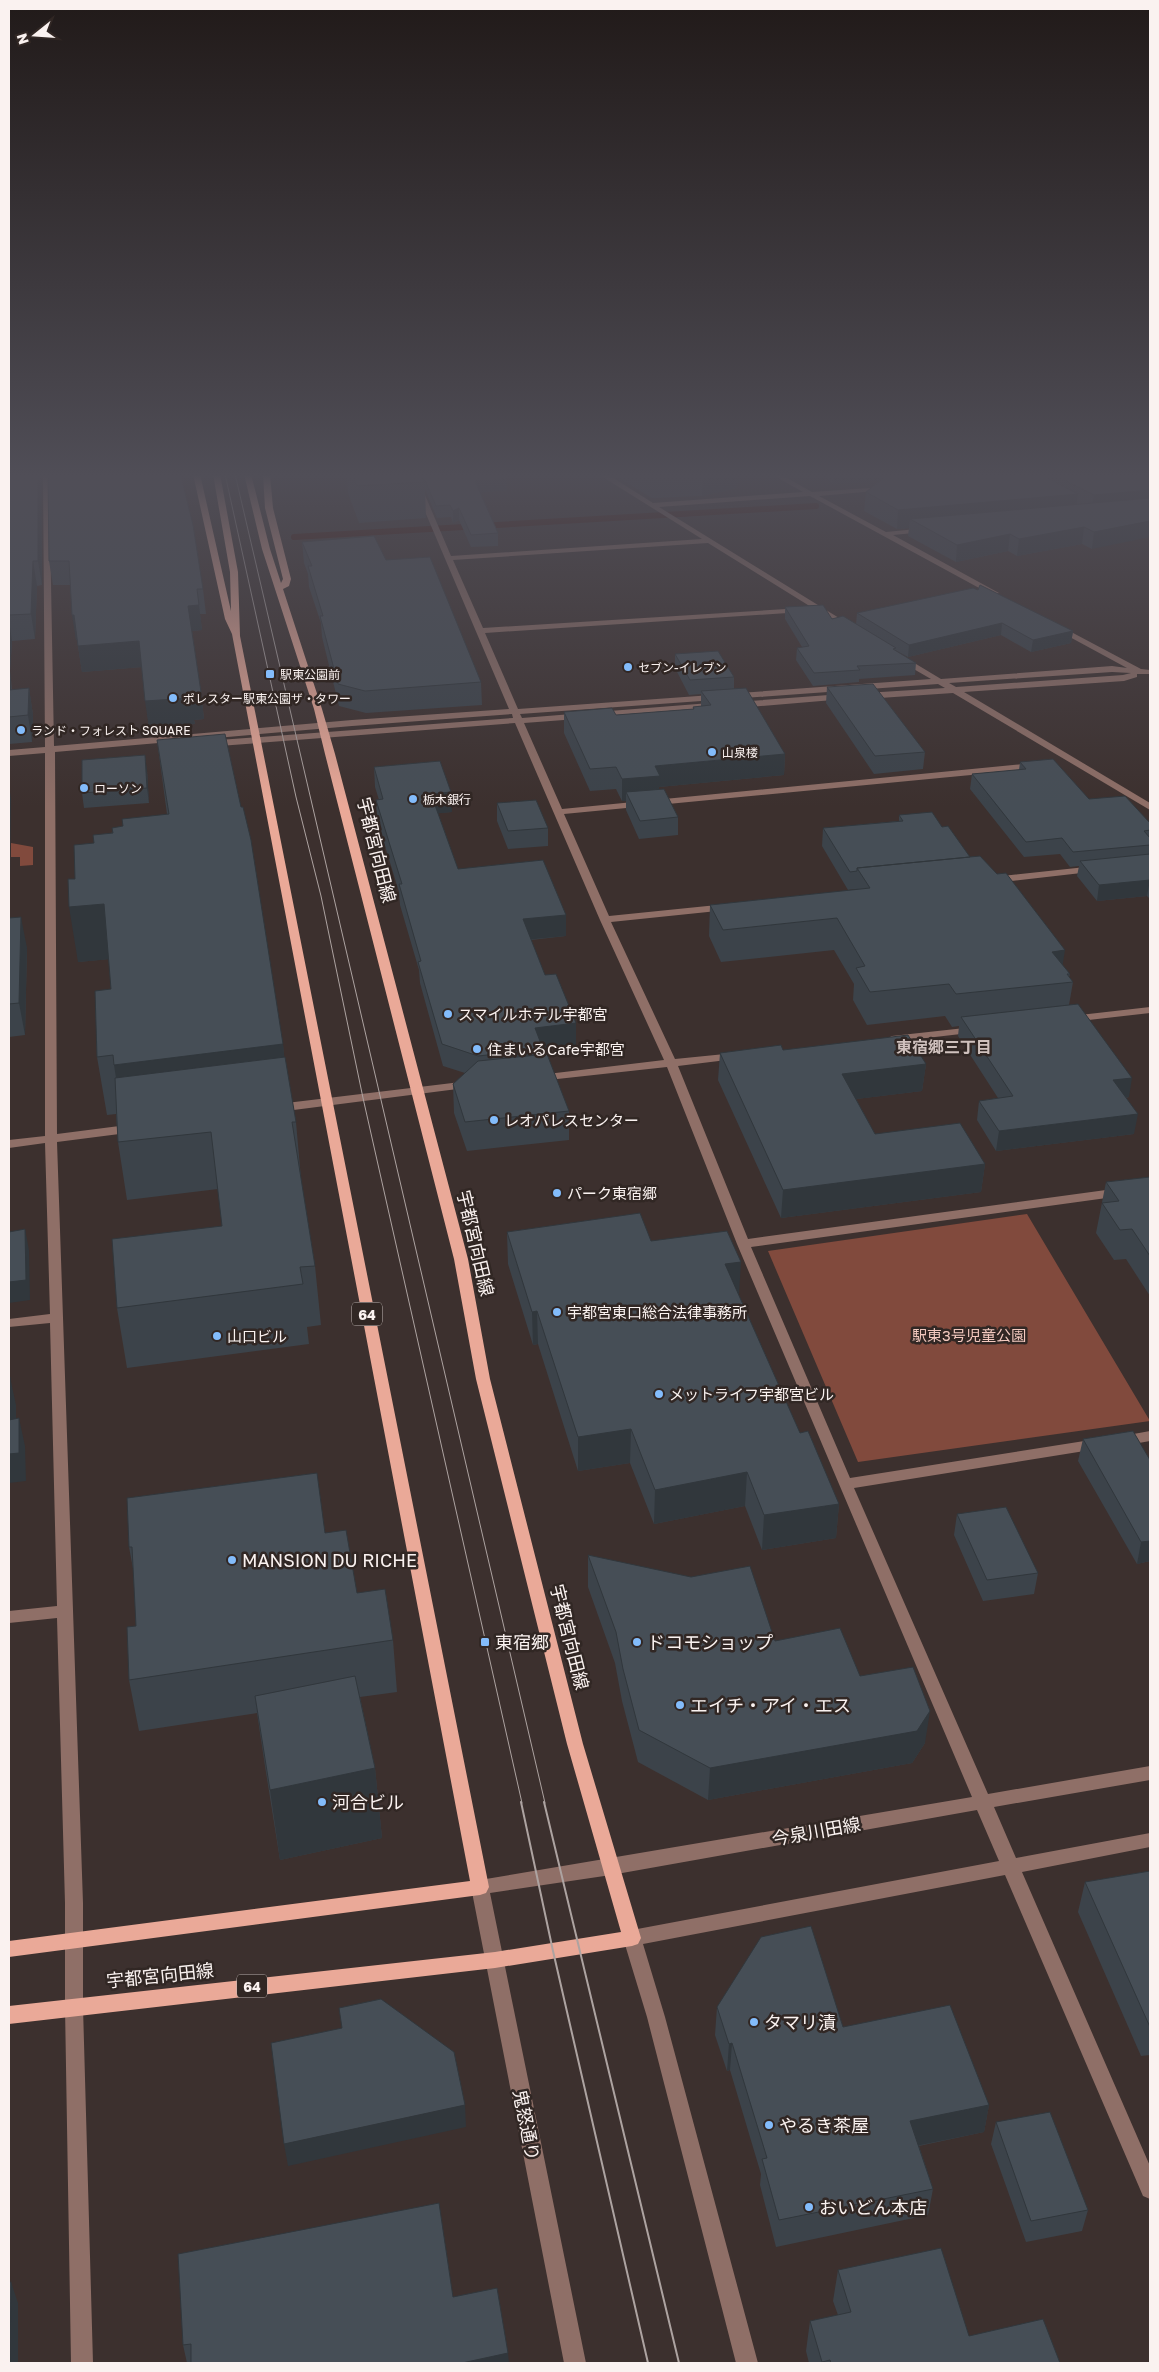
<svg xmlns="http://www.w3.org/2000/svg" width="1159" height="2372" viewBox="0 0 1159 2372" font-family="'Golos Text','Noto Sans JP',sans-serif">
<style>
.green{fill:#814a3d}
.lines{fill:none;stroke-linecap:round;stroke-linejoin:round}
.stream{stroke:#3c0d03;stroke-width:6}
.minor{fill:#8f6f67;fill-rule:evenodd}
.major{fill:#eaa998;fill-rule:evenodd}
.tram-far1{stroke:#ada3a1;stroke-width:1}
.tram{stroke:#ada3a1;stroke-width:2}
.wall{fill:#3c434a}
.shaded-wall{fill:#31373c}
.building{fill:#464e56;stroke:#31373c}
.poi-dot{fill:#83bcfb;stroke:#312724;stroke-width:2}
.labels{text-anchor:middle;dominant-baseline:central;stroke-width:5;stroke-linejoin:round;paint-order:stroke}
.far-poi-label{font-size:12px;fill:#faf2f0;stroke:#312724;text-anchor:start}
.shield{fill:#312724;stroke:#beb5b3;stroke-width:1}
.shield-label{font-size:14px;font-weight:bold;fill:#faf2f0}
.poi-label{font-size:15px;fill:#faf2f0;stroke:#312724;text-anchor:start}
.park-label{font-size:15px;fill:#f3c9bf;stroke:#312724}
.neighbourhood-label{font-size:16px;font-weight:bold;fill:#cfc1bd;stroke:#312724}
.near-street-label{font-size:18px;fill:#faf2f0;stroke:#312724}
.near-poi-label{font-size:18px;fill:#faf2f0;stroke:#312724;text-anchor:start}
</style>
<rect width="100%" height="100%" fill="#3c302e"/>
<!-- green -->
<path class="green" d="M11 843 33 847V865L20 866V857H11Z
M1027 1214 1150 1421 858 1462 768 1251Z"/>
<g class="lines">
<!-- stream -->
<path class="stream" d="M294 537 816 506"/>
<!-- minor -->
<path class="minor" d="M43 474H49L54 746 352 720 509 709 409 474H416L451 556 702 539 598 474H607L653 503 803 492 771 474H780L812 492 884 487 888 489 886 490 819 496 886 532 927 528V532H924L893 535 999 593 992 595 810 496 659 507 852 626 845 628 708 543 453 560 483 628 802 608 806 610 802 612 485 633 518 709 931 679 898 660V656L901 655 941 679 1112 666 1127 668 1055 629V625H1058L1141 669 1150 670V674H1137V677L1124 681 964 692 1150 803V810L953 693 865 699 861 696 865 693 945 688 938 684 520 714 522 718 710 703 714 706 710 709 524 723 562 809 1034 763 1039 766 1034 769 564 814 609 916 727 904 732 907 727 910 611 922 675 1059 735 1053 741 1056 735 1059 678 1066 748 1239 1150 1184V1192L751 1247 850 1478 1097 1439 1102 1440 1104 1444 1102 1448 1097 1449 854 1488 988 1794 1150 1766V1780L994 1807 1016 1858 1150 1833V1847L1022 1872 1150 2166V2199L1143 2196 1005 1875 643 1944 665 2017 758 2363H736L647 2017 623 1938 626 1932 632 1930 999 1861 977 1810 611 1875 490 1893 586 2363H564L471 1887 474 1881 972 1797 737 1244 667 1067 539 1081 533 1078 539 1075 664 1060 600 920 515 723 219 746 214 743 219 740 513 718 512 714 352 726 55 752 57 1134 135 1124 141 1128 135 1132 57 1142 83 1903V2007L93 2363H71L65 2007V1903L57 1618 9 1623V1611L57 1606 50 1323 9 1327V1319L50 1314 45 1143 9 1148V1140L45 1136V753L9 756V750L45 747ZM1112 672 1131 673 1123 675 956 687 949 683Z
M842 694 846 697 845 699 737 708 733 705 737 702Z
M1095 866 1099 867V871L993 883 988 880 993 877Z
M1150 1007V1013L1071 1022 1065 1019 1071 1016Z
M974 1027 980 1030 978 1032 892 1042 886 1039 892 1036Z
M469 1081 473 1083 475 1085 473 1087 278 1112 272 1108 278 1104Z
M1150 1431V1441L1122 1446 1117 1445 1115 1441 1117 1437Z"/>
<!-- major -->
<path class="major" d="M193 474H200L231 611 230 572 213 474H220L238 572 240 636 489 1887 486 1893 480 1895 9 1957V1941L470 1881 232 634 225 619Z
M244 474H251L270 549 281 583 283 579 265 508 263 474H270L273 508 291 579 289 586 283 589 322 709 335 754 468 1259 490 1379 583 1744 641 1938 638 1944 632 1946 495 1968 9 2024V2006L495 1952 621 1932 567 1744 476 1379 454 1259 325 754 314 709 262 549Z"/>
<!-- tram-far1 -->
<path class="tram-far1" d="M225 474 296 797 321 896 363 1098 522 1803
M235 474 545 1803"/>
<!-- tram -->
<path class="tram" d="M521 1802 553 1951 648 2363
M544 1802 679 2363"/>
</g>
<!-- wall -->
<path class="wall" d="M9 474H41L42 585 37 586 35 639 12 641 10 671 12 690 29 688 33 715 32 742 9 744Z
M48 474 203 589 206 614H200L202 630 192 631 201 692 204 719 194 720 195 724 149 728 142 667 82 672 77 640H76L70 585H53L49 561Z
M347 474H421L424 480 423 476H429V474H504L507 479V490L480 492 498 533V546L471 547 459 520 453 523 451 517 437 518 425 489 426 518 359 523 348 493Z
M612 474H738L737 488 702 496 652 498Z
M823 474H1145L1092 549 1082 544 1017 556 1008 551 956 562 908 536 909 528 897 529 864 511 866 492 882 480 833 484Z
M302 542 386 560 481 682 482 705 366 713 339 706 322 637 321 623 309 587 308 574 304 563Z
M978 590 1073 631 1071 643 1031 652 1001 635 908 657 895 650V651L916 663 915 675 859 679V682L813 686 796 660 797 648 802 647 785 619V607L856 624 857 613Z
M675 654 734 677V689L785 754 784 775 659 787V789L678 817V835L639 839 626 810V801H622L616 789 590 791 564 733V712L616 715 693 709V707L701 706V694L689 695 675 668Z
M827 687 925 752 923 769 874 774 826 703Z
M157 740 283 1044 284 1057 296 1122 301 1179 315 1266 321 1325 307 1327 309 1344 127 1368 117 1308 222 1226 218 1189 127 1200 118 1142 116 1114 107 1115 97 1057 111 989 109 959 78 962 75 879 94 843 123 826 167 814Z
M1020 762 1089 799 1150 823V899L1147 896 1097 901 1077 876 1079 866 1070 867 1060 854 1024 857 970 789 972 774 1019 770Z
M374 767 452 812 438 813 458 869 566 915V936L531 940 545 975 576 1045 543 1049V1054L569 1111V1140L467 1151 454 1113 453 1084 465 1073 443 1066 420 983 419 970 400 905 399 892 377 820 376 800H379L375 787Z
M147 770 149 803 84 808 82 793Z
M497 803 548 828V846L508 849 497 821Z
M899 815 942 827 970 857 1070 974 1069 977 1073 982 1069 1005 1129 1097 1126 1098 1134 1134 996 1151 977 1120 979 1101 998 1098 958 1036 959 1026 952 1027 945 1016 867 1025 853 1000 854 984 834 950 721 962 709 936 710 905 855 890V889L848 890 822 846 823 828 899 821Z
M9 918 27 948 25 1035 9 1037Z
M783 1050 926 1064 922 1091 856 1099 875 1134 985 1164 981 1192 781 1218 718 1080 720 1053Z
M1150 1177V1296L1126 1259 1114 1260 1096 1233 1106 1182Z
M507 1232 651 1241 739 1295 800 1433 839 1504 836 1538 762 1550 745 1506 654 1524 630 1463 578 1471 538 1344 533 1345 508 1264Z
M1133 1431 1150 1561 1137 1564 1078 1461 1083 1439Z
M957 1514 1038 1573 1034 1594 983 1601 954 1535Z
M325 1533 357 1593 393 1640 397 1692 360 1697 375 1768 382 1838 280 1860 265 1766 257 1713 139 1731 129 1680 136 1626 134 1574 129 1547Z
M588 1555 775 1641 860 1676 925 1743 912 1763 708 1800 638 1762 622 1701 615 1663 588 1587Z
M1150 1871V2055L1141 2056 1078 1912 1085 1882Z
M717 2007 843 2027 989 2105 984 2132 919 2146 933 2189 928 2215 776 2247 760 2185 761 2174 730 2070 727 2071 715 2035Z
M996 2122 1088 2210 1082 2231 1026 2242 991 2144Z
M838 2270 969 2336 1060 2363H809L806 2351 810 2321 838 2315 833 2301Z
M453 2297 509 2363H187L183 2345Z"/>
<!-- shaded-wall -->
<path class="shaded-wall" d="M38 474H41L42 585 38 561Z
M707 474H738L737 488 702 496 703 476Z
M834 474H1001L900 479 833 484Z
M507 479V490L476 493 475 481Z
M1150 490V504L1091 511 1094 495Z
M1078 494 1075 513 910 519 909 528 897 529 898 510Z
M459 508V520L453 523V511Z
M1150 521V537L1092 549 1094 532Z
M1084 527 1082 544 1017 556 1019 539Z
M1010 534 1008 551 956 562 957 545Z
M33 561 37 586 35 639 31 614Z
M199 605 202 630 191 631 188 606Z
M72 615H74L78 640H76Z
M9 620 12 641 10 671 13 717 9 691Z
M1002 623 1001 635 908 657 909 645Z
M1073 631 1071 643 1031 652 1033 640Z
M139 641 142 667 82 672 78 646Z
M29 688 33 715 32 742 28 715Z
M201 692 204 719 194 720 195 724 149 728 145 701 190 693Z
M785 754 784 775 659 787V798L626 792V801H622V779L655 766Z
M145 755 147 770 149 803 147 788Z
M9 784 11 799 10 879H9Z
M451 792 452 812 432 814 431 794Z
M1150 880 1147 896 1097 901 1099 885Z
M104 904 112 959 78 962 69 907Z
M566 915V936L524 940 523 919Z
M21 917 27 948 25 1035 19 1003Z
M1065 950 1060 982 1052 952Z
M576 1023V1045L536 1049 535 1028Z
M283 1044 289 1102 123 1123 114 1065Z
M926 1064 922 1091 840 1101 842 1074Z
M1132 1078 1129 1097 1110 1100 1113 1080Z
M1138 1114 1134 1134 996 1151 999 1131Z
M985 1164 981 1192 781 1218 783 1190Z
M25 1229 29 1250 30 1300 9 1303V1282Z
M741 1262 739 1295 725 1264Z
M537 1311 538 1344 533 1345 532 1312Z
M10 1377 16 1405V1448L9 1420Z
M19 1418 25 1446 26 1481 9 1483V1454Z
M631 1429 630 1463 578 1471V1437Z
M747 1472 745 1506 654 1524 655 1490Z
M839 1504 836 1538 762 1550 764 1515Z
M1150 1541V1561L1137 1564 1141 1542Z
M9 1665 10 1672 9 1736Z
M930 1711 925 1743 912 1763 708 1800 710 1768Z
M375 1768 382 1838 280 1860 270 1790Z
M732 2043 730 2070 727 2071 729 2044Z
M465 2105 466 2127 288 2166 284 2144Z
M989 2105 984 2132 906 2148 910 2121Z
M11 2282 18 2303V2363H10Z
M508 2353 509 2363H462Z"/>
<!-- building -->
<path class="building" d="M9 474H38V561H33L31 614 9 615Z
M48 474H172V476H181L193 525 203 589H197L199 605 188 606 201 692 190 693 191 698 145 701 139 641 78 646 74 615H72L69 561H49Z
M352 474H421L424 482 357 486Z
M434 474H504L507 479 475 481 498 533 471 535 459 508 453 511 450 505 436 506 423 476 434 475Z
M647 474H707L703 476 652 477Z
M889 474H1040L1078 494 898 510 866 492Z
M1052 474H1145L1150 478V490L1094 495Z
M1150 498V521L1094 532 1084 527 1019 539 1010 534 957 545 910 519Z
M374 536 386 560 430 557 481 682 365 691 338 684 320 616H323L308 566H312L302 542Z
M980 585 1073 631 1033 640 1002 623 909 645 857 613 973 588 978 590Z
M823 605 832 619 843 616 896 648 893 649 916 663 857 666 860 670 814 673 797 648 809 646 785 607Z
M718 651 734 677 690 680 675 654Z
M873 684 925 752 875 756 827 687Z
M29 688 28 715 9 717V690Z
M746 688 785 754 655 766 660 776 622 779 616 767 590 769 564 712 612 708 616 715 694 709 693 707 711 705 701 691Z
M225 734 241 807H243L251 840 283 1044 114 1065 113 1055 97 1057 95 991 111 989 104 904 69 907 68 879H75L74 845 94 843 93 835 113 833 112 828 123 826 122 819 169 814 157 740Z
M145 755 147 788 82 793V760Z
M1053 759 1089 799 1125 796 1150 823V830L1144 831 1150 838V845L1073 852 1062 838 1026 842 972 774 1026 769 1020 762Z
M440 761 451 792 431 794 458 869 543 860 566 915 523 919 545 975 556 974 576 1023 535 1028 543 1049 478 1056 442 1044 418 962 421 961 399 884H402L376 800 383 799 374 767Z
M664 789 678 817 640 821 626 792Z
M536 800 548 828 508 831 497 803Z
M932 812 942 827 948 826 970 857 857 868V871L850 872 823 828 903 821 899 815Z
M1150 854V880L1099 885 1080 861Z
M980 856 997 874 1006 873 1065 950 1052 952 1070 974H1067L1073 982 956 994 949 984 870 992 856 968 865 966 837 918 723 930 710 905 870 888 857 868Z
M21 917 19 1003 9 1004V918Z
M1078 1004 1132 1078 1113 1080 1138 1114 999 1131 979 1101 1013 1096 961 1017Z
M908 1035 926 1064 842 1074 875 1134 960 1123 985 1164 783 1190 720 1053 781 1045 783 1050Z
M547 1054 569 1111 465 1122 453 1084 478 1061Z
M285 1057 296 1122H292L315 1266 300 1267 303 1284 117 1308 112 1239 222 1226 211 1132 118 1142 115 1078Z
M1150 1177V1256L1132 1229 1120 1230 1102 1203 1119 1201 1106 1182Z
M640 1213 651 1241 727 1231 741 1262 725 1264 800 1433 808 1431 839 1504 764 1515 747 1472 655 1490 631 1429 578 1437 537 1311 532 1312 507 1232Z
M25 1229 26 1280 9 1282V1232Z
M9 1377H10L9 1420 19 1418V1453L9 1454Z
M1133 1431 1150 1460V1541L1141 1542 1083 1439Z
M317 1473 325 1533 346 1530 357 1593 385 1589 393 1640 129 1680 127 1627 136 1626 132 1547H129L127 1498Z
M1006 1507 1038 1573 987 1580 957 1514Z
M588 1555 691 1577 750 1566 775 1641 840 1628 860 1676 913 1667 930 1711 917 1731 710 1768 639 1730 623 1669 616 1632Z
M355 1676 375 1768 270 1790 255 1696Z
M1150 1871V2027L1085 1882Z
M811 1926 843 2027 950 2005 989 2105 910 2121 933 2189 779 2220 762 2159 767 2158 732 2043 729 2044 717 2007 761 1937Z
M381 1999 454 2052 465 2105 284 2144 271 2043 342 2028 339 2008Z
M1050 2112 1088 2210 1031 2221 996 2122Z
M439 2203 453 2297 497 2288 508 2353 462 2363H191V2344L183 2345 178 2254Z
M941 2248 969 2336 1043 2319 1060 2363H831L830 2360 822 2362 810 2321 851 2312 838 2270Z
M9 2282H11L10 2363H9Z"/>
<!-- sky -->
<linearGradient id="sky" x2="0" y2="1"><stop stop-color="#211a19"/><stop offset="0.59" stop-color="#504e57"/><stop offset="1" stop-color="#504e57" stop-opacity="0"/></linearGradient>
<rect width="1159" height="806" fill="url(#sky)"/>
<!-- markers -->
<g class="poi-dot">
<circle cx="628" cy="667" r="5"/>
<rect x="265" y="669" width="10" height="10" rx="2.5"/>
<circle cx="173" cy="698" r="5"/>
<circle cx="21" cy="730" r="5"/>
<circle cx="712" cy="752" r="5"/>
<circle cx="84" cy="788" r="5"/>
<circle cx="413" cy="799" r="5"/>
<circle cx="448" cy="1014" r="5"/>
<circle cx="477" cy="1049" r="5"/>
<circle cx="494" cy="1120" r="5"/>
<circle cx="557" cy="1193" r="5"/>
<circle cx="557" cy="1312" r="5"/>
<circle cx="217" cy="1336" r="5"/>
<circle cx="659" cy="1394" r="5"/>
<circle cx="232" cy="1560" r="5"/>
<rect x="480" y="1637" width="10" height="10" rx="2.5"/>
<circle cx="637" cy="1642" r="5"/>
<circle cx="680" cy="1705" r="5"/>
<circle cx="322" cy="1802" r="5"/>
<circle cx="754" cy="2022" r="5"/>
<circle cx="769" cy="2125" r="5"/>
<circle cx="809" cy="2207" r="5"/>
</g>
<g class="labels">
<!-- far-poi labels -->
<g class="far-poi-label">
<text x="638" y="667">セブン-イレブン</text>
<text x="280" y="674">駅東公園前</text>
<text x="183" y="698">ポレスター駅東公園ザ・タワー</text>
<text x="31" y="730">ランド・フォレスト SQUARE</text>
<text x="722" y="752">山泉楼</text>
<text x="94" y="788">ローソン</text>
<text x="423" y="799">栃木銀行</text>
</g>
<!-- shield labels -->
<g class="shield">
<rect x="352" y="1302.5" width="30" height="23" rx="4"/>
<rect x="237" y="1974.5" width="30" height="23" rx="4"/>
</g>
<g class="shield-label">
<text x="367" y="1314">64</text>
<text x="252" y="1986">64</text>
</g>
<!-- poi labels -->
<g class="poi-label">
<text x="458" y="1014">スマイルホテル宇都宮</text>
<text x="487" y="1049">住まいるCafe宇都宮</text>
<text x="504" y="1120">レオパレスセンター</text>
<text x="567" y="1193">パーク東宿郷</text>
<text x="567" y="1312">宇都宮東口総合法律事務所</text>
<text x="227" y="1336">山口ビル</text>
<text x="669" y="1394">メットライフ宇都宮ビル</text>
</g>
<!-- park labels -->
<g class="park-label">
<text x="969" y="1335">駅東3号児童公園</text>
</g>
<!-- neighbourhood labels -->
<g class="neighbourhood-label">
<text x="944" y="1047">東宿郷三丁目</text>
</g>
<!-- near-street labels -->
<g class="near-street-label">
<text transform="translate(377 850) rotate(76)">宇都宮向田線</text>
<text transform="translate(476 1243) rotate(77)">宇都宮向田線</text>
<text transform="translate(570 1637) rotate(76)">宇都宮向田線</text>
<text transform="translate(816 1831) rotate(-10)">今泉川田線</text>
<text transform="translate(160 1975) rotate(-6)">宇都宮向田線</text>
<text transform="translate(527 2125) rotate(79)">鬼怒通り</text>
</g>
<!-- near-poi labels -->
<g class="near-poi-label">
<text x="242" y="1560">MANSION DU RICHE</text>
<text x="495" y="1642">東宿郷</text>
<text x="647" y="1642">ドコモショップ</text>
<text x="690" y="1705">エイチ・アイ・エス</text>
<text x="332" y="1802">河合ビル</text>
<text x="764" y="2022">タマリ漬</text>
<text x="779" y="2125">やるき茶屋</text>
<text x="819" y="2207">おいどん本店</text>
</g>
</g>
<!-- border -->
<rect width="1159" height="2372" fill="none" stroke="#faf2f0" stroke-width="20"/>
<!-- north arrow -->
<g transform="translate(35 35) rotate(253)" stroke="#312724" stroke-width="4" paint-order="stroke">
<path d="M0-4L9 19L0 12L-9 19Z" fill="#faf2f0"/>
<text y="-8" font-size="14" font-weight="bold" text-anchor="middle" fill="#faf2f0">N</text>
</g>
</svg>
